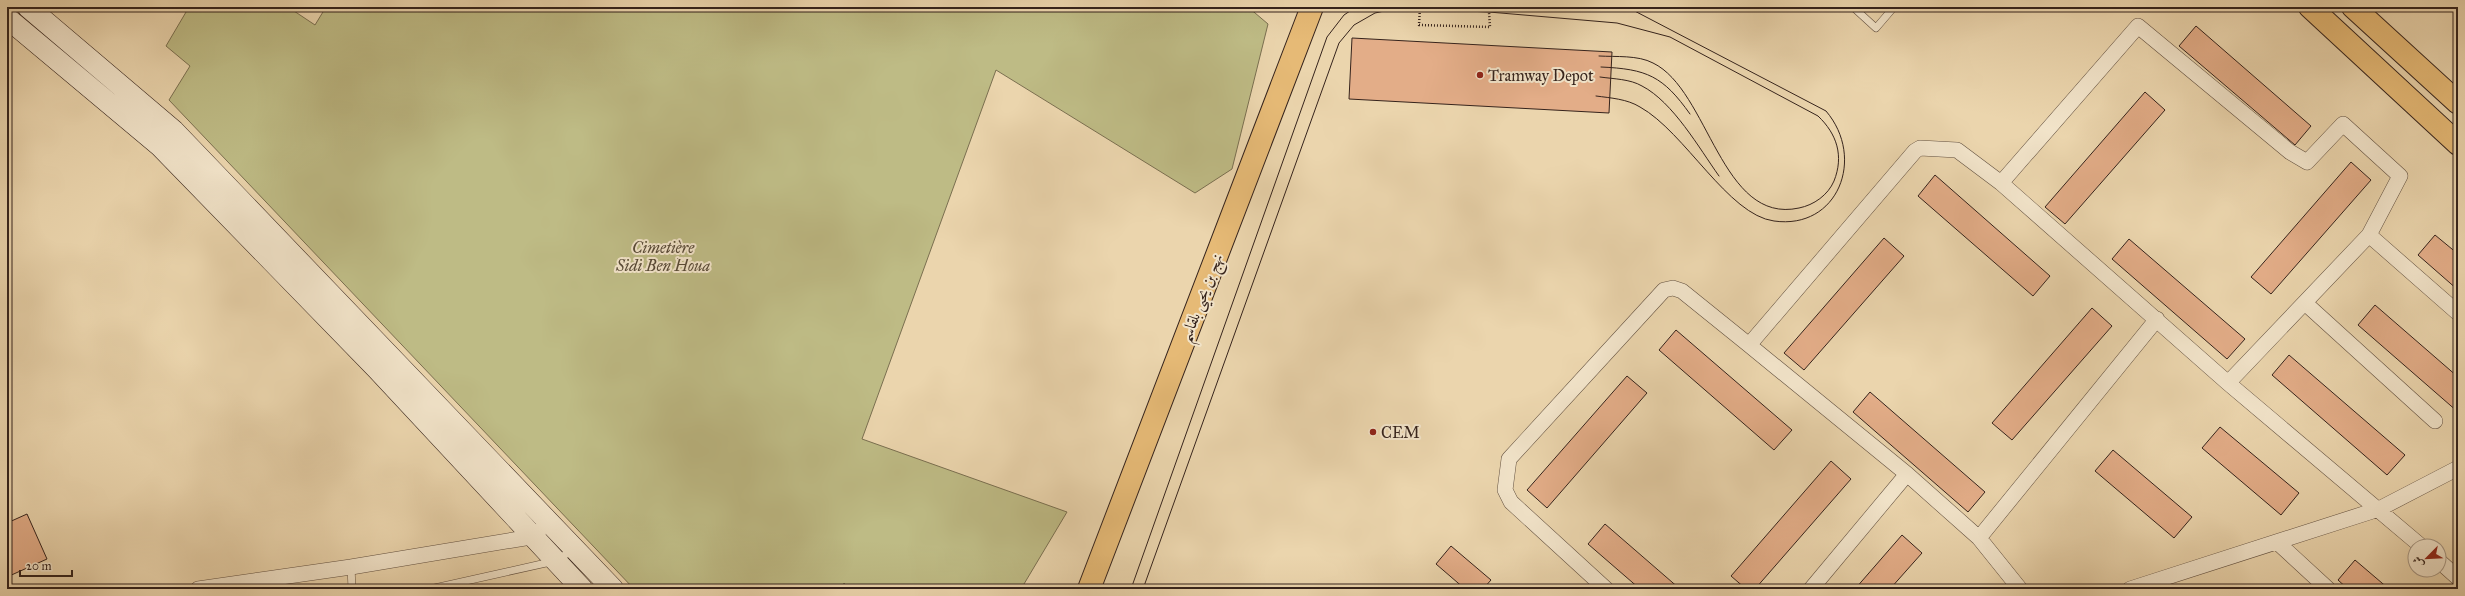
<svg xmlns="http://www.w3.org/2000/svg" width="2465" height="596" viewBox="0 0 2465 596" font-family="'IM FELL Great Primer',Amiri,serif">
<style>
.green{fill:#bebb85;stroke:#7a6f50}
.building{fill:#e3ad88;stroke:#35231c}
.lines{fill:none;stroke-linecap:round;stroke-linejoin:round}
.lane-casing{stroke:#625040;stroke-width:8}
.street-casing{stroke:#625040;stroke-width:16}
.secondary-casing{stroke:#35231c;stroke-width:22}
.primary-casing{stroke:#35231c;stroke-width:24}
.highway-casing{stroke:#35231c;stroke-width:24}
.path{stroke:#35231c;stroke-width:2.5;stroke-dasharray:1 2;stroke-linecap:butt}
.lane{stroke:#f2e4ca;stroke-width:7}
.street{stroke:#f2e4ca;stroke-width:15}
.secondary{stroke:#f2e4ca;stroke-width:21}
.primary{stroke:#e6ba76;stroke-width:22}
.highway{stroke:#e6ba76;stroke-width:22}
.tram{stroke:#35231c;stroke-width:1}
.poi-dot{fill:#8f2418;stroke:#f2e4ca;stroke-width:1.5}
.labels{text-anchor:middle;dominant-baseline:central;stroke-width:4;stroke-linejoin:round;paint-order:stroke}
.poi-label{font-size:16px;fill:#35231c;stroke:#f2e4ca;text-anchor:start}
.park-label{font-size:16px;font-style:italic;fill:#574936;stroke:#f2e4ca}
.street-label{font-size:16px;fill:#35231c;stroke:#f2e4ca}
</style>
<rect width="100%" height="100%" fill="#ebd5ad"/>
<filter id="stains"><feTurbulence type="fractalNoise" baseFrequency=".005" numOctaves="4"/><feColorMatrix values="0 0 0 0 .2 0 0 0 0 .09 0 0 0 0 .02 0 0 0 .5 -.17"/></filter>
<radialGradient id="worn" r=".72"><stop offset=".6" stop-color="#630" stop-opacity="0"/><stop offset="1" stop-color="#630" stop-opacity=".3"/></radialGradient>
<!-- green -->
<path class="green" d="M189 7H288L315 25 326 7H1248L1268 24 1232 169 1195 193 996 70 862 439 1067 512 1021 589H849L844 583 841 589H634L169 100 190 66 166 46Z"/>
<!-- building -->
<path class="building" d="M2196 26 2311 126 2295 145 2179 46Z
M1352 38 1612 52 1609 113 1349 99Z
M2145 92 2165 110 2065 224 2045 207Z
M2351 162 2371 180 2271 294 2251 277Z
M1935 175 2050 276 2033 296 1918 196Z
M2435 235 2458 254V290L2418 255Z
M1884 238 1904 256 1804 370 1784 353Z
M2129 239 2245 339 2227 359 2112 259Z
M2375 305 2458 377V412L2358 325Z
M2092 308 2112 326 2012 440 1992 423Z
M1676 330 1792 430 1774 450 1659 350Z
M2289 355 2405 455 2387 475 2272 375Z
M1627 376 1647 393 1547 508 1527 490Z
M1870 392 1985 492 1968 512 1853 412Z
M2220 427 2299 493 2281 515 2202 448Z
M2113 450 2192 517 2174 538 2095 471Z
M1831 461 1851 479 1755 589H1746L1731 576Z
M27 514 47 559 7 577V523Z
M1605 524 1680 589H1640L1588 544Z
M1902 535 1922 553 1890 589H1855Z
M1451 546 1491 580 1483 589H1465L1436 564Z
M2355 560 2389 589H2348L2338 580Z"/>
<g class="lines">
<defs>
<path id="lane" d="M1853 7 1876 28 1894 7
M351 567 352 589
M430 589 555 561 573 550"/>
<path id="street" d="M2001 183 2138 26 2290 152 2307 162 2343 124 2400 176 2369 235
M2305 303 2435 421
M1749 345 1907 474 1979 538 2020 589
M2228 383 2369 235 2458 313
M1979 538 2157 319
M2277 542 2328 589
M2439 561 2458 578
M198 589 351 567 531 537 539 531
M1606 589 1511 502 1505 490 1509 459 1664 290 1673 288 1682 291 1749 345 1915 151 1920 148 1957 150 2001 183 2228 383 2421 546
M1811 589 1907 474
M2130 589 2379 509 2458 468"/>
<path id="secondary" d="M28 7 174 131 613 589
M7 18 160 146 377 369 582 589"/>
<path id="primary" d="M1089 589 1312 7"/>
<path id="highway" d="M2310 7 2458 144
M2353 7 2458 103"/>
</defs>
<!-- lane casing -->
<use href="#lane" class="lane-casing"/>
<!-- street casing -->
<use href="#street" class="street-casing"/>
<!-- secondary casing -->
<use href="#secondary" class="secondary-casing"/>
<!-- primary casing -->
<use href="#primary" class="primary-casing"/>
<!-- highway casing -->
<use href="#highway" class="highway-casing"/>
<!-- path -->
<path class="path" d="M1420 7 1419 25 1490 27 1489 12 1493 7"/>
<!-- lane -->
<use href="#lane" class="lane"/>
<!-- street -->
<use href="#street" class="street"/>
<!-- secondary -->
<use href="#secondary" class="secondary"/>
<!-- primary -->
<use href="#primary" class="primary"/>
<!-- highway -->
<use href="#highway" class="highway"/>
<!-- tram -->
<path class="tram" d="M1601 67C1647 69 1663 76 1690 114
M1600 77C1614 79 1630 79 1642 86 1673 102 1699 148 1719 176
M1596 96C1611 98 1627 99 1640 107 1685 132 1728 215 1774 221 1838 230 1866 158 1826 111L1627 7
M1131 589 1327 37 1344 15 1356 7
M1143 589 1339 43 1354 25 1375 13 1398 8 1489 12 1617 23 1670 37 1818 116C1837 134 1844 156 1834 181 1828 195 1814 205 1799 208 1721 225 1709 90 1653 63 1638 55 1616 57 1599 56"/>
</g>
<!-- markers -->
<g class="poi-dot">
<circle cx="1480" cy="75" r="4"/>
<circle cx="1373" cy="432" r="4"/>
</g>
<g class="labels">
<!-- poi labels -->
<g class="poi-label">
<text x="1488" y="75">Tramway Depot</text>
<text x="1381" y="432">CEM</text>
</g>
<!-- park labels -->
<g class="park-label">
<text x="663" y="247">Cimetière<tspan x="663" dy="18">Sidi Ben Houa</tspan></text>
</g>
<!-- street labels -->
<g class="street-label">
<text transform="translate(1201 298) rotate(-69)">نهج بن يحيى بلقاسم</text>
</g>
</g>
<!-- margin -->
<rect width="2465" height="596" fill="none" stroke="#ebd5ad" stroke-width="24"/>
<rect x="8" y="8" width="2449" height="580" fill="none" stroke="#35231c" stroke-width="2"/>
<rect x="12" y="12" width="2441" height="572" fill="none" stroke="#35231c"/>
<!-- north arrow -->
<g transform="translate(2427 558) rotate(246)"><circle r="19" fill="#f2e4ca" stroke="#a69784"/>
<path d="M0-3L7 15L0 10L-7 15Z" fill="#8f2418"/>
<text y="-6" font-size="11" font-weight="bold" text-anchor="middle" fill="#35231c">ش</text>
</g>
<!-- scale -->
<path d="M20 570v6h52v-6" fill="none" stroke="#35231c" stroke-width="2"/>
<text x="26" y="570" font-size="12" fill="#35231c" stroke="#f2e4ca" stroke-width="3" paint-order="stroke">20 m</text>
<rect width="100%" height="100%" filter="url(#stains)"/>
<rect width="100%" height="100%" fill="url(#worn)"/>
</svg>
